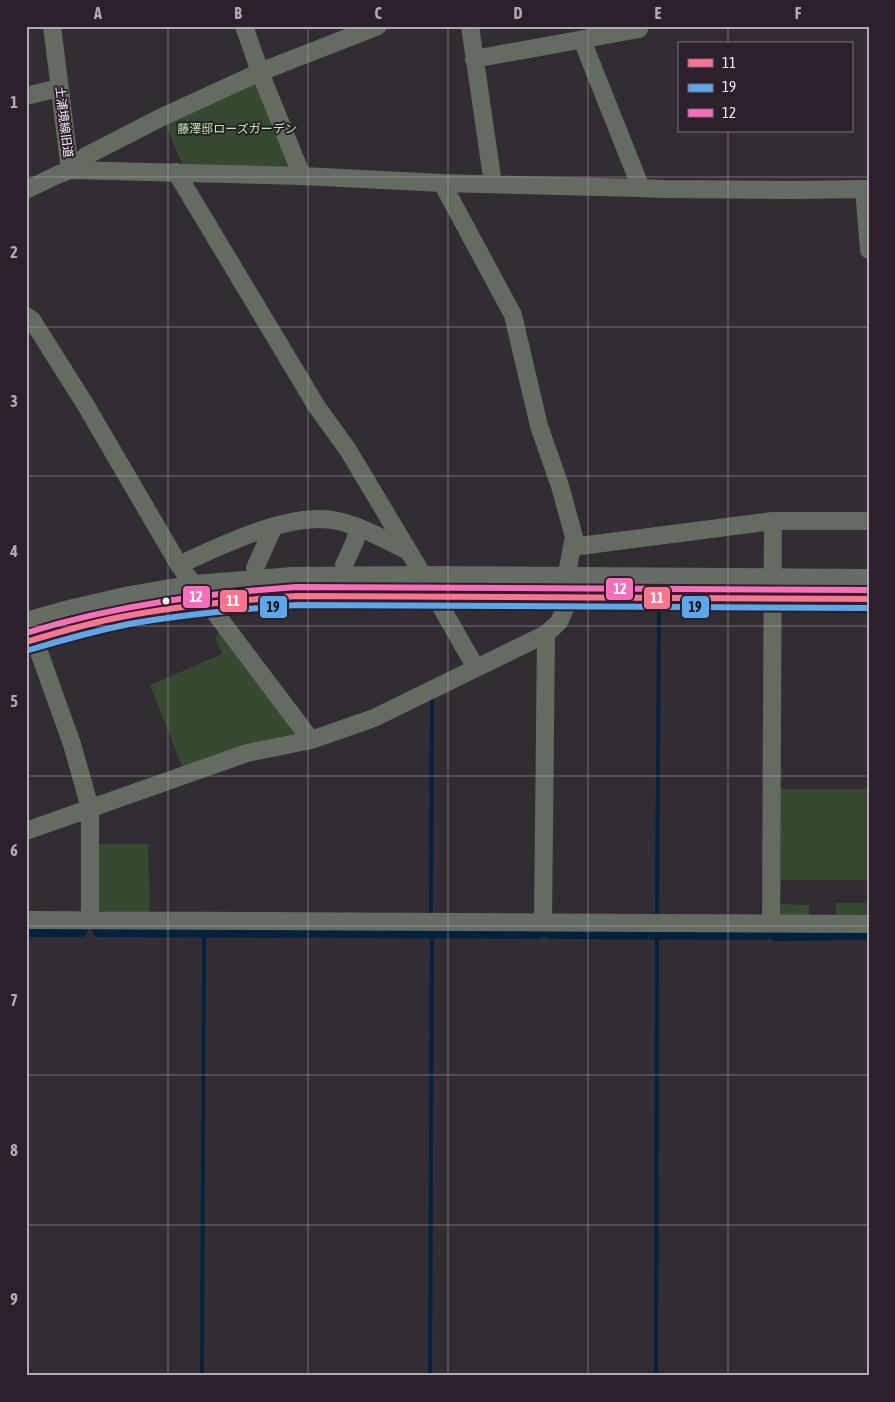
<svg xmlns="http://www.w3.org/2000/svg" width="895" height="1402" viewBox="0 0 895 1402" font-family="'Asap Condensed','Noto Sans JP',sans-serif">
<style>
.green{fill:#364a31}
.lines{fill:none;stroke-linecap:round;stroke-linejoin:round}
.stream{stroke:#04213d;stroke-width:4}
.canal{stroke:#04213d;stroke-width:14}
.minor{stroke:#646c61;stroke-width:18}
.major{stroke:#656c62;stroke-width:22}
.bus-1-casing{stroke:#2b202b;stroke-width:10}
.bus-2-casing{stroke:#2b202b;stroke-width:10}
.bus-3-casing{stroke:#2b202b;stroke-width:10}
.bus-1{stroke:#fc738d;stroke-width:6}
.bus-2{stroke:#5aa8eb;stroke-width:6}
.bus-3{stroke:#fb6dba;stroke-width:6}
.grid{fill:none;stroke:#b1aab1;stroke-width:1;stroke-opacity:0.55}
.bus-dot{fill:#f6eef6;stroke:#2b202b;stroke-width:2}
.labels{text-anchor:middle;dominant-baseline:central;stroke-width:4;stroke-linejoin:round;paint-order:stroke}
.street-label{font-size:12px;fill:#f6eef6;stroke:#2b202b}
.park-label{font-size:12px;fill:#b5f1a6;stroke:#2b202b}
.line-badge{stroke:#2b202b;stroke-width:2}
.badge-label{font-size:14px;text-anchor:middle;font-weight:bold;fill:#fff}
.pale-badge-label{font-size:14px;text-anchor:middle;font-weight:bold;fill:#111}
.neatline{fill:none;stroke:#b1aab1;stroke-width:2}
.grid-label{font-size:16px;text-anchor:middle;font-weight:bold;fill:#b1aab1}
</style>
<rect width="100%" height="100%" fill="#322d32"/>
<!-- green -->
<path class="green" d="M257 79 292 167 183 166 164 121Z
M221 632 298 735 183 769 150 685 222 654 215 637Z
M776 789H869V880H781L780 904 809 905V916H775Z
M96 844H148L150 913 97 914Z
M836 903H869V917L836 916Z"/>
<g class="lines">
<!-- stream -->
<path class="stream" d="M431 915 432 698
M657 916 659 613
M202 1376 204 931
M430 1376 432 931
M656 1376 657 932"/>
<!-- canal -->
<path class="canal" d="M26 930H81
M99 930 313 931
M322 931 538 932
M550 932 765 933
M775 934 869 933"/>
<!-- minor -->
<path class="minor" d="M52 26 70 170
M244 26 260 72 302 176
M470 26 493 184
M582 40 641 188
M474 59 639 29V26
M26 96 59 88
M70 170 86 156 162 117 260 72 378 26
M176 172 317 407 348 450 424 577 476 668
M864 189 869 250
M26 190 57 175 70 170 302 176 442 183 641 188 663 189 791 190 869 189
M26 316 32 320 85 404 179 565 311 740
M572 547 773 521H869
M179 565C220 546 292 510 338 521 363 527 386 540 408 551
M344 565 355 541 358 528
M255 568 274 526
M30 627 72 744 90 808V920
M26 831 247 753 311 740 374 718 546 634 559 622 565 609 566 578 574 537 560 486 539 426 513 315 442 183
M26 920 869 924
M543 922 546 634
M771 924 773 521"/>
<!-- major -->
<path class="major" d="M26 623 65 612 130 597 194 586 293 578 424 577 869 580
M26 642C115 612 204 602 297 596L869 599"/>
<defs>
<path id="bus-1" d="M26 642C59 632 92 622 126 616 183 605 240 600 297 596L869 599"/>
<path id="bus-2" d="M29 650C62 640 95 631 129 624 185 614 241 609 297 605L869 608"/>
<path id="bus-3" d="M26 633C116 605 203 594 296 587L869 590"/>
</defs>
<!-- bus-1 casing -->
<use href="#bus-1" class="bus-1-casing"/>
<!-- bus-2 casing -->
<use href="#bus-2" class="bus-2-casing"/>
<!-- bus-3 casing -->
<use href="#bus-3" class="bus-3-casing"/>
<!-- bus-1 -->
<use href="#bus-1" class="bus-1"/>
<!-- bus-2 -->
<use href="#bus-2" class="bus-2"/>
<!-- bus-3 -->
<use href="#bus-3" class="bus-3"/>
</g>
<!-- grid -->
<path class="grid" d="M168 26V1376M308 26V1376M448 26V1376M588 26V1376M728 26V44M728 131V1376M26 177H869M26 327H869M26 476H869M26 626H869M26 776H869M26 926H869M26 1075H869M26 1225H869"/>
<!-- markers -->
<circle class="bus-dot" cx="166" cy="601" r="4.5"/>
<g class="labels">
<!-- street labels -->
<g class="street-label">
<text transform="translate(64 122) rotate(83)">土浦境線旧道</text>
</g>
<!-- park labels -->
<g class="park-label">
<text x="237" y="129">藤澤邸ローズガーデン</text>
</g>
</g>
<g class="line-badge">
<rect x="605" y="577" width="29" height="24" rx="5" fill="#fb6dba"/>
<rect x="182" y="585" width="29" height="24" rx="5" fill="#fb6dba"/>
<rect x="643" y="586" width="28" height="24" rx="5" fill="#fc738d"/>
<rect x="219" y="589" width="29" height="24" rx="5" fill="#fc738d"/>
<rect x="259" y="595" width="29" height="24" rx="5" fill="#5aa8eb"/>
<rect x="681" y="595" width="29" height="24" rx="5" fill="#5aa8eb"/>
</g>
<g class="badge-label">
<text x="620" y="594">12</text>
<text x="196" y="602">12</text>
<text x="657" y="603">11</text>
<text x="233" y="606">11</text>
</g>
<g class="pale-badge-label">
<text x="273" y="612">19</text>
<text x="695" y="612">19</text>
</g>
<!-- border -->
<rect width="895" height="1402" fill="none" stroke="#2b202b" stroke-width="55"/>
<!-- legend -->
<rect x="678" y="42" width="175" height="90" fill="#2b202b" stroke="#7c727c"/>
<rect x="688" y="59" width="25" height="8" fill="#fc738d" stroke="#7c727c"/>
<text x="722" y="68" font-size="15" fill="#f6eef6">11</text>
<rect x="688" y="84" width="25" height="8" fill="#5aa8eb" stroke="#7c727c"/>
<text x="722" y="92" font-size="15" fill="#f6eef6">19</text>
<rect x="688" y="109" width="25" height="8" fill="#fb6dba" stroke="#7c727c"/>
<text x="722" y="118" font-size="15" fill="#f6eef6">12</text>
<rect x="28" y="28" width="840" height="1346" class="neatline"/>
<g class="grid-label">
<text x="98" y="19">A</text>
<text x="238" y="19">B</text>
<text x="378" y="19">C</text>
<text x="518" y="19">D</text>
<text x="658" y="19">E</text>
<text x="798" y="19">F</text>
<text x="14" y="108">1</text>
<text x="14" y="258">2</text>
<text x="14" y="407">3</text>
<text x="14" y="557">4</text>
<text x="14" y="707">5</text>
<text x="14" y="856">6</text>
<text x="14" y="1006">7</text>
<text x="14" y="1156">8</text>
<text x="14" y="1305">9</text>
</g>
</svg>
